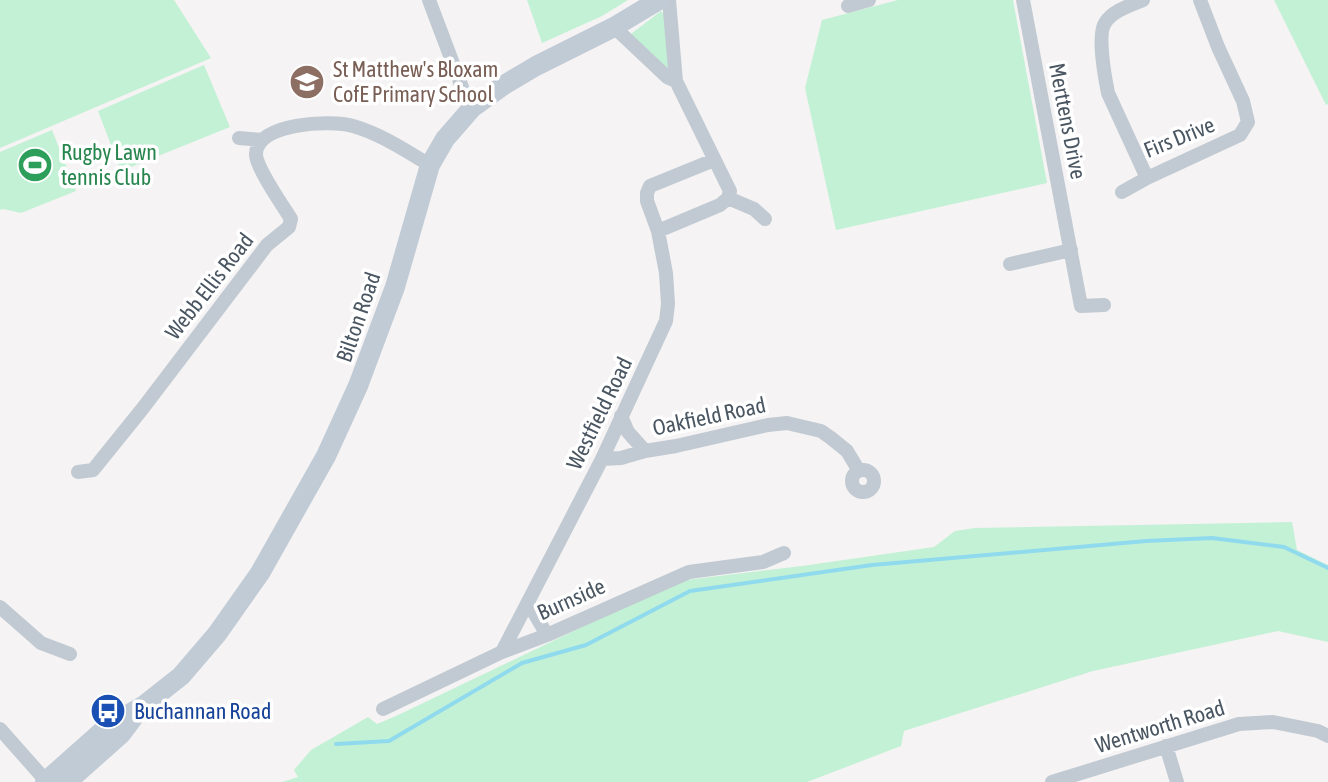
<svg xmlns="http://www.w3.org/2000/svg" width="1328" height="782" viewBox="0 0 1328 782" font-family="'Asap Condensed',sans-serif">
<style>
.green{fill:#c3f1d5}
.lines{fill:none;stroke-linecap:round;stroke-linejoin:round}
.stream{stroke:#90daee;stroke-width:4}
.street{stroke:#c1cad2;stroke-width:14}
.secondary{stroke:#c1cbd6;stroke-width:20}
.labels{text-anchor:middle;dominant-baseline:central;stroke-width:7;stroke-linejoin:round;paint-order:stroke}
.education-label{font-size:22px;fill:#785e54;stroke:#fff;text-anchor:start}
.street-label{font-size:22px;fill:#4a5661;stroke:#fff}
.leisure-label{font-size:22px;fill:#27864d;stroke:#fff;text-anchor:start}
.transit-label{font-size:22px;fill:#164399;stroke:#fff;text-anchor:start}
</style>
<rect width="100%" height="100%" fill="#f5f3f3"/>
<!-- green -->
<path class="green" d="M0 0H174L211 58 0 148Z
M527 0H628L602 16 542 43Z
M898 0H1013L1047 183 836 230 805 88 822 20Z
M1274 0H1328V104L1326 105Z
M661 11 665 16 671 66 667 68 627 37Z
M204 65 230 127 121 171 98 111Z
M52 130 76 191 21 213 3 209 0 210V152Z
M1292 522 1297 550 1328 565V642L1278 631 1093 671 904 731 901 746 807 782H282L298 777 294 770 311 750 368 717 377 724 396 716 678 581 802 566 934 547 955 531 975 528Z"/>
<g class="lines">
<!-- stream -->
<path class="stream" d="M336 744 389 741 522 663 586 645 690 591 872 565 1146 541 1212 538 1284 547 1328 568"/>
<!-- street -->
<path class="street" d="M429 0 466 98 472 108
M1023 0 1081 306 1104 305
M1143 0C1131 5 1112 11 1105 23 1097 34 1105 78 1108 93L1147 178 1240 135 1248 122 1243 101 1218 47 1200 0
M848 6 869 0
M614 27 667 77 676 81
M239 138 262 140
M1122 192 1147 178
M728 198 754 209 765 219
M658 231 720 205 728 198 730 191 676 81 669 0
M1010 264 1071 250
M621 416 628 432 645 451
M602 459 621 458 645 451 676 446 768 425 787 423 821 431 831 438 847 451 859 471
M852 481a11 11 0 1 1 22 0a11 11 0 1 1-22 0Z
M78 472 93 470 143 408 267 245 289 227 291 219C283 206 257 169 256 155 255 122 332 120 353 126 381 134 406 151 430 165
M529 604 547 635
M0 607 41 643 70 654
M502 652 602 459 666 321 668 304 666 273 658 231 647 201V193L650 186 714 160
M383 709 502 652 547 635 689 572 763 562 784 553
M0 729 47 782
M1166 746 1177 782
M1052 782 1239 724 1273 722 1318 731 1328 736"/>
<!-- secondary -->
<path class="secondary" d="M45 782 107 727 143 706 181 676 217 634 260 573 326 456 358 386 395 287 430 165 445 139 472 108 504 85 536 66 614 27 659 0
M67 782 121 734 133 718"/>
</g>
<!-- icons -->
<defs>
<symbol id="school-disc" viewBox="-11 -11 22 22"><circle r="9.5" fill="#8d6e63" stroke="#fff"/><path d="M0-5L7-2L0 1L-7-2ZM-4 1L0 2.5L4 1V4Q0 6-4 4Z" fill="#fff"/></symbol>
<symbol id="stadium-disc" viewBox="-11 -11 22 22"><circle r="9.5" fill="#2e9e5b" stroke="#fff"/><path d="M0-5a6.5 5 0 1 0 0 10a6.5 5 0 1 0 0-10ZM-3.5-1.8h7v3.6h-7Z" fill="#fff"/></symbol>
<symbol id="bus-disc" viewBox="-11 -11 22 22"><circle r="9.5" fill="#1a4fb4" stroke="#fff"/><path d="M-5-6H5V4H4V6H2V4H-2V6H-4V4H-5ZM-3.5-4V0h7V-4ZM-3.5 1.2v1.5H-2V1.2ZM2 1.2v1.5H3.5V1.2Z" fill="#fff"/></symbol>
</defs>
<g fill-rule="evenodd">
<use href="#school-disc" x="287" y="62" width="40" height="40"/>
<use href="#stadium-disc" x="15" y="145" width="40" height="40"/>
<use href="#bus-disc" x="88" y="691" width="40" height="40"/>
</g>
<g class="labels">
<!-- education labels -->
<g class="education-label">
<text x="333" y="69">St Matthew's Bloxam<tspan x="333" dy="25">CofE Primary School</tspan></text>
</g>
<!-- street labels -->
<g class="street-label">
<text transform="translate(1068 121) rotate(79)">Merttens Drive</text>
<text transform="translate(1179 137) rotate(-22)">Firs Drive</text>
<text transform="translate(209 286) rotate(-52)">Webb Ellis Road</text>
<text transform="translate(358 317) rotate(-71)">Bilton Road</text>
<text transform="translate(599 413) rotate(-64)">Westfield Road</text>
<text transform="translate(709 416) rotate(-12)">Oakfield Road</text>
<text transform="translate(571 599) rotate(-24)">Burnside</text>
<text transform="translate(1160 726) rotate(-17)">Wentworth Road</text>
</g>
<!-- leisure labels -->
<g class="leisure-label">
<text x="61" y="152">Rugby Lawn<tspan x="61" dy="25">tennis Club</tspan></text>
</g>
<!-- transit labels -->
<g class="transit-label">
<text x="134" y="711">Buchannan Road</text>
</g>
</g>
</svg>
